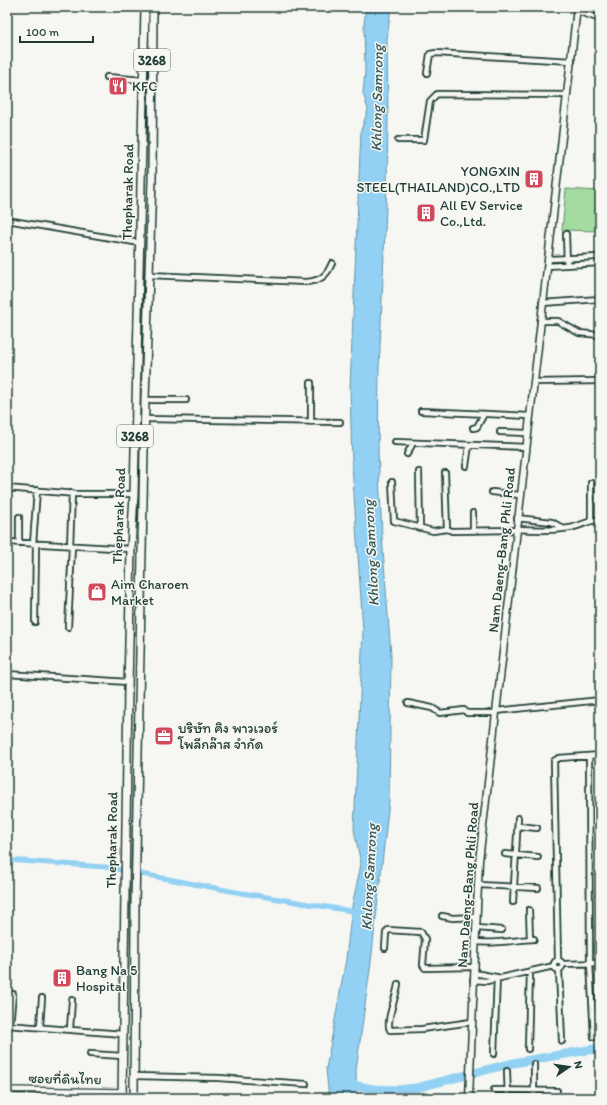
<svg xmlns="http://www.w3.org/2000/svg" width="607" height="1105" viewBox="0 0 607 1105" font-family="Itim,'Playpen Sans Thai',sans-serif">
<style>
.green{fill:#a3dba0;stroke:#618c6a}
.water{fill:#92d1f3;stroke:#6496a7}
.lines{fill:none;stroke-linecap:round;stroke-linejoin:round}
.canal{stroke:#92d1f3;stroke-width:5}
.river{stroke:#92d1f3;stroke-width:9}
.minor-casing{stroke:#1f3d34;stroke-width:8}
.tertiary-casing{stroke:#1f3d34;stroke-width:8}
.secondary-casing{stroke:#1f3d34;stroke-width:9}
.primary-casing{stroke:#1f3d34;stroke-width:10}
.minor{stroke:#f6f6f2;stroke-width:4.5}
.tertiary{stroke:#f6f6f2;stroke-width:5.5}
.secondary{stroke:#f6f6f2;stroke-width:6}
.primary{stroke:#f6f6f2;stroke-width:7}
.labels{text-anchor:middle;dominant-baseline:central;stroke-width:3;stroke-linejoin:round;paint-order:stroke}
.shield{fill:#f6f6f2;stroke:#60746d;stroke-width:1}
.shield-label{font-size:13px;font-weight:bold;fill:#1f3d34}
.poi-label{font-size:14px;fill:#1f3d34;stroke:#f6f6f2;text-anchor:start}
.street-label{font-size:14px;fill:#1f3d34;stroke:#f6f6f2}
.water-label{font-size:15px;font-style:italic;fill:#365b5a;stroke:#f6f6f2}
</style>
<rect width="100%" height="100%" fill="#f6f6f2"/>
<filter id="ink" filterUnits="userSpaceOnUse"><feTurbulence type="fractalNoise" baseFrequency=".025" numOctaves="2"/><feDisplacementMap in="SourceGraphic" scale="8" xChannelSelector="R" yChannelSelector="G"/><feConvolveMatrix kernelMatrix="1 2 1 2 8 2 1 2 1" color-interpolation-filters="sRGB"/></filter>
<g filter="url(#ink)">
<!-- green -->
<path class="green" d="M566 189 600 191V231L562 230Z"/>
<!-- water -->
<path class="water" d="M366 7H391L387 39 388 119 387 184 379 369 378 451 382 536 391 655 389 801 371 962 356 1070 357 1098H329L326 1069 346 959 352 906 361 864 354 830 363 630 352 465 350 387 361 130 368 110 363 93 365 72 364 24Z"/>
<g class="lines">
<!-- canal -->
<path class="canal" d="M7 860 105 867 236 892 357 912"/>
<!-- river -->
<path class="river" d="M347 1084 373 1089 398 1090 416 1088 513 1063 600 1048"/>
<defs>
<path id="minor" d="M577 11 600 19
M427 73 430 54 436 53 572 61
M107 77 143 80
M398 140H424L430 101 437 94 567 95
M7 220 140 243
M566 234 567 265
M549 259 600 257
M547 266 600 263
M149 275 306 282C320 281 327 276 332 263
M542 303 600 299
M540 321H558L579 333 600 335
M534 382 600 381
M145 400H186
M421 411 529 416
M144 419 340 422
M311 422V383
M473 428 477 427 484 414
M500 432 527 433
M395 442 526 447
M407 454 413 443
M466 466 469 445
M419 472 420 528
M445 473 447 529 452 531 516 530
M392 482 394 521 433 531 447 529
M591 483V520
M7 488 76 494H134
M492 492 520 495
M473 513V531
M517 518 552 522 562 528
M516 529C535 530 552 531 570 528 581 526 588 520 600 520
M7 542 131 549
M19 543V517
M33 544 37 490
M70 547 72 493
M35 622 36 544
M68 627 72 547
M7 674 128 682
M408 703 432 708 440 713 464 710 467 713H496
M496 711 600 700
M589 756 590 963 594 1037
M518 826 537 828
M505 854 538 857
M478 885 538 888
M513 902 518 818
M529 910 530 939
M442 916 453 918 477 917
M477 928 502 930
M476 942C496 944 515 940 534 939
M385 948 386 933 388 930 421 932 425 939 423 965 425 968 474 967
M558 960 554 761 559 758 600 755
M553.5 965a4.5 4.5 0 1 1 9 0a4.5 4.5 0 1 1-9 0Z
M563 964 600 963
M559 970 562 1041
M474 973 496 977
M473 980 487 981 554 966
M398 984C397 995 385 1022 390 1030L422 1029 471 1022
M7 1025 123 1034
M10 1025 13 994
M40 1027 42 998
M70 1029 72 1000
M528 1049 530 971
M90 1054 123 1056
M494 1054 497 977
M507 1071 508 1098
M135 1076 219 1078 306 1084
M494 1090 557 1091
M534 1098V1064"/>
<path id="tertiary" d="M7 1090 123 1092"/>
<path id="secondary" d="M469 1098 479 861 577 7"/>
<path id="primary" d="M122 1098 128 689 131 549 134 494 145 7
M134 1098 135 905 145 400 152 180 153 7"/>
</defs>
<!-- minor casing -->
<use href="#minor" class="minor-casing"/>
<!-- tertiary casing -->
<use href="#tertiary" class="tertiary-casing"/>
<!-- secondary casing -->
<use href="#secondary" class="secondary-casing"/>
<!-- primary casing -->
<use href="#primary" class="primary-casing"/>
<!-- minor -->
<use href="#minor" class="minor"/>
<!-- tertiary -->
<use href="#tertiary" class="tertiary"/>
<!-- secondary -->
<use href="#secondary" class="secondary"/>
<!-- primary -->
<use href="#primary" class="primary"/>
</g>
</g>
<!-- icons -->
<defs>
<symbol id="restaurant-square" viewBox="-11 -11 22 22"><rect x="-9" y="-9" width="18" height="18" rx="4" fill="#d1495b" stroke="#f6f6f2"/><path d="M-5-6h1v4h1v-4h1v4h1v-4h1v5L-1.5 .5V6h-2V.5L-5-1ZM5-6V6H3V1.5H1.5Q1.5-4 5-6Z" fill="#fff"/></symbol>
<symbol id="building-square" viewBox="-11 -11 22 22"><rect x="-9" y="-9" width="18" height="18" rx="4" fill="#d1495b" stroke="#f6f6f2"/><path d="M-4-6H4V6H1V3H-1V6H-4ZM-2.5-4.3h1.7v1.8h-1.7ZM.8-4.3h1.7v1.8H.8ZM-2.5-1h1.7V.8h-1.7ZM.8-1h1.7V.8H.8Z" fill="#fff"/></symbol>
<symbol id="shop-square" viewBox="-11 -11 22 22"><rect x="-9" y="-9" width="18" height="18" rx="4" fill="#d1495b" stroke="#f6f6f2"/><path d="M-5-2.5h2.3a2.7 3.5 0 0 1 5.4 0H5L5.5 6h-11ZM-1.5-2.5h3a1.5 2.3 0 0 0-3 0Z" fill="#fff"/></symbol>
<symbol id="office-square" viewBox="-11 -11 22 22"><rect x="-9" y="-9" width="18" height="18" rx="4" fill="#d1495b" stroke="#f6f6f2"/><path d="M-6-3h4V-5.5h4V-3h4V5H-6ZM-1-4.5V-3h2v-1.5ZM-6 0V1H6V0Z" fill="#fff"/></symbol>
</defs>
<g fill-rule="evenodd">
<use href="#restaurant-square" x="107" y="75" width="22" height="22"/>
<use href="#building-square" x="523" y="168" width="22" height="22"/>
<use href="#building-square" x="415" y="202" width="22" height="22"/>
<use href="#shop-square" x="86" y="581" width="22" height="22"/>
<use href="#office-square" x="153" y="725" width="22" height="22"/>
<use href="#building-square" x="51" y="967" width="22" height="22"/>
</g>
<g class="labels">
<!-- shield labels -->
<g class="shield">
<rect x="134" y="49" width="36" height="22" rx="3"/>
<rect x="117" y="425" width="36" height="22" rx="3"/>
</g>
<g class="shield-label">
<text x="152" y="60">3268</text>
<text x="135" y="436">3268</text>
</g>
<!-- poi labels -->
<g class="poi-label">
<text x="132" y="86">KFC</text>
<text x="520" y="171" text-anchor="end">YONGXIN<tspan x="520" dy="16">STEEL(THAILAND)CO.,LTD</tspan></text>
<text x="440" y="205">All EV Service<tspan x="440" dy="16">Co.,Ltd.</tspan></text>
<text x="111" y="584">Aim Charoen<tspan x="111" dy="16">Market</tspan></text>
<text x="178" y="728">บริษัท คิง พาวเวอร์<tspan x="178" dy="16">โพลีกล๊าส จำกัด</tspan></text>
<text x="76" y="970">Bang Na 5<tspan x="76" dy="16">Hospital</tspan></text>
</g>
<!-- street labels -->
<g class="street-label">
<text transform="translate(128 192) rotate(-89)">Thepharak Road</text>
<text transform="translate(119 516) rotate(-88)">Thepharak Road</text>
<text transform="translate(502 550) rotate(-84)">Nam Daeng-Bang Phli Road</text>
<text transform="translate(112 840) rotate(-89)">Thepharak Road</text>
<text transform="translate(468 885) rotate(-86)">Nam Daeng-Bang Phli Road</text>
<text transform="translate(65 1079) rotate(1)">ซอยที่ดินไทย</text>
</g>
<!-- water labels -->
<g class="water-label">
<text transform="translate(377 98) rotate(-89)">Khlong Samrong</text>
<text transform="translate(371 553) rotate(-93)">Khlong Samrong</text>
<text transform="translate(369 877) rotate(-87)">Khlong Samrong</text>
</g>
</g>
<!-- margin -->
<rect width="607" height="1105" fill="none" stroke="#f6f6f2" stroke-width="24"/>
<rect x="12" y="12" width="583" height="1081" fill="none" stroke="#1f3d34" stroke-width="1.5" filter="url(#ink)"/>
<!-- north arrow -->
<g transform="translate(569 1067) rotate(77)" stroke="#f6f6f2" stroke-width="3" paint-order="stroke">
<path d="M0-3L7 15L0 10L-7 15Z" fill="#1f3d34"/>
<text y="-6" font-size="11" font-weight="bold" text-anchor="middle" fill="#1f3d34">N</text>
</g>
<!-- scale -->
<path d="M20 36v6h73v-6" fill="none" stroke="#1f3d34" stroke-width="2"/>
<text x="26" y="36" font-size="12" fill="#1f3d34" stroke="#f6f6f2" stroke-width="3" paint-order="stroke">100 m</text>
</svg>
